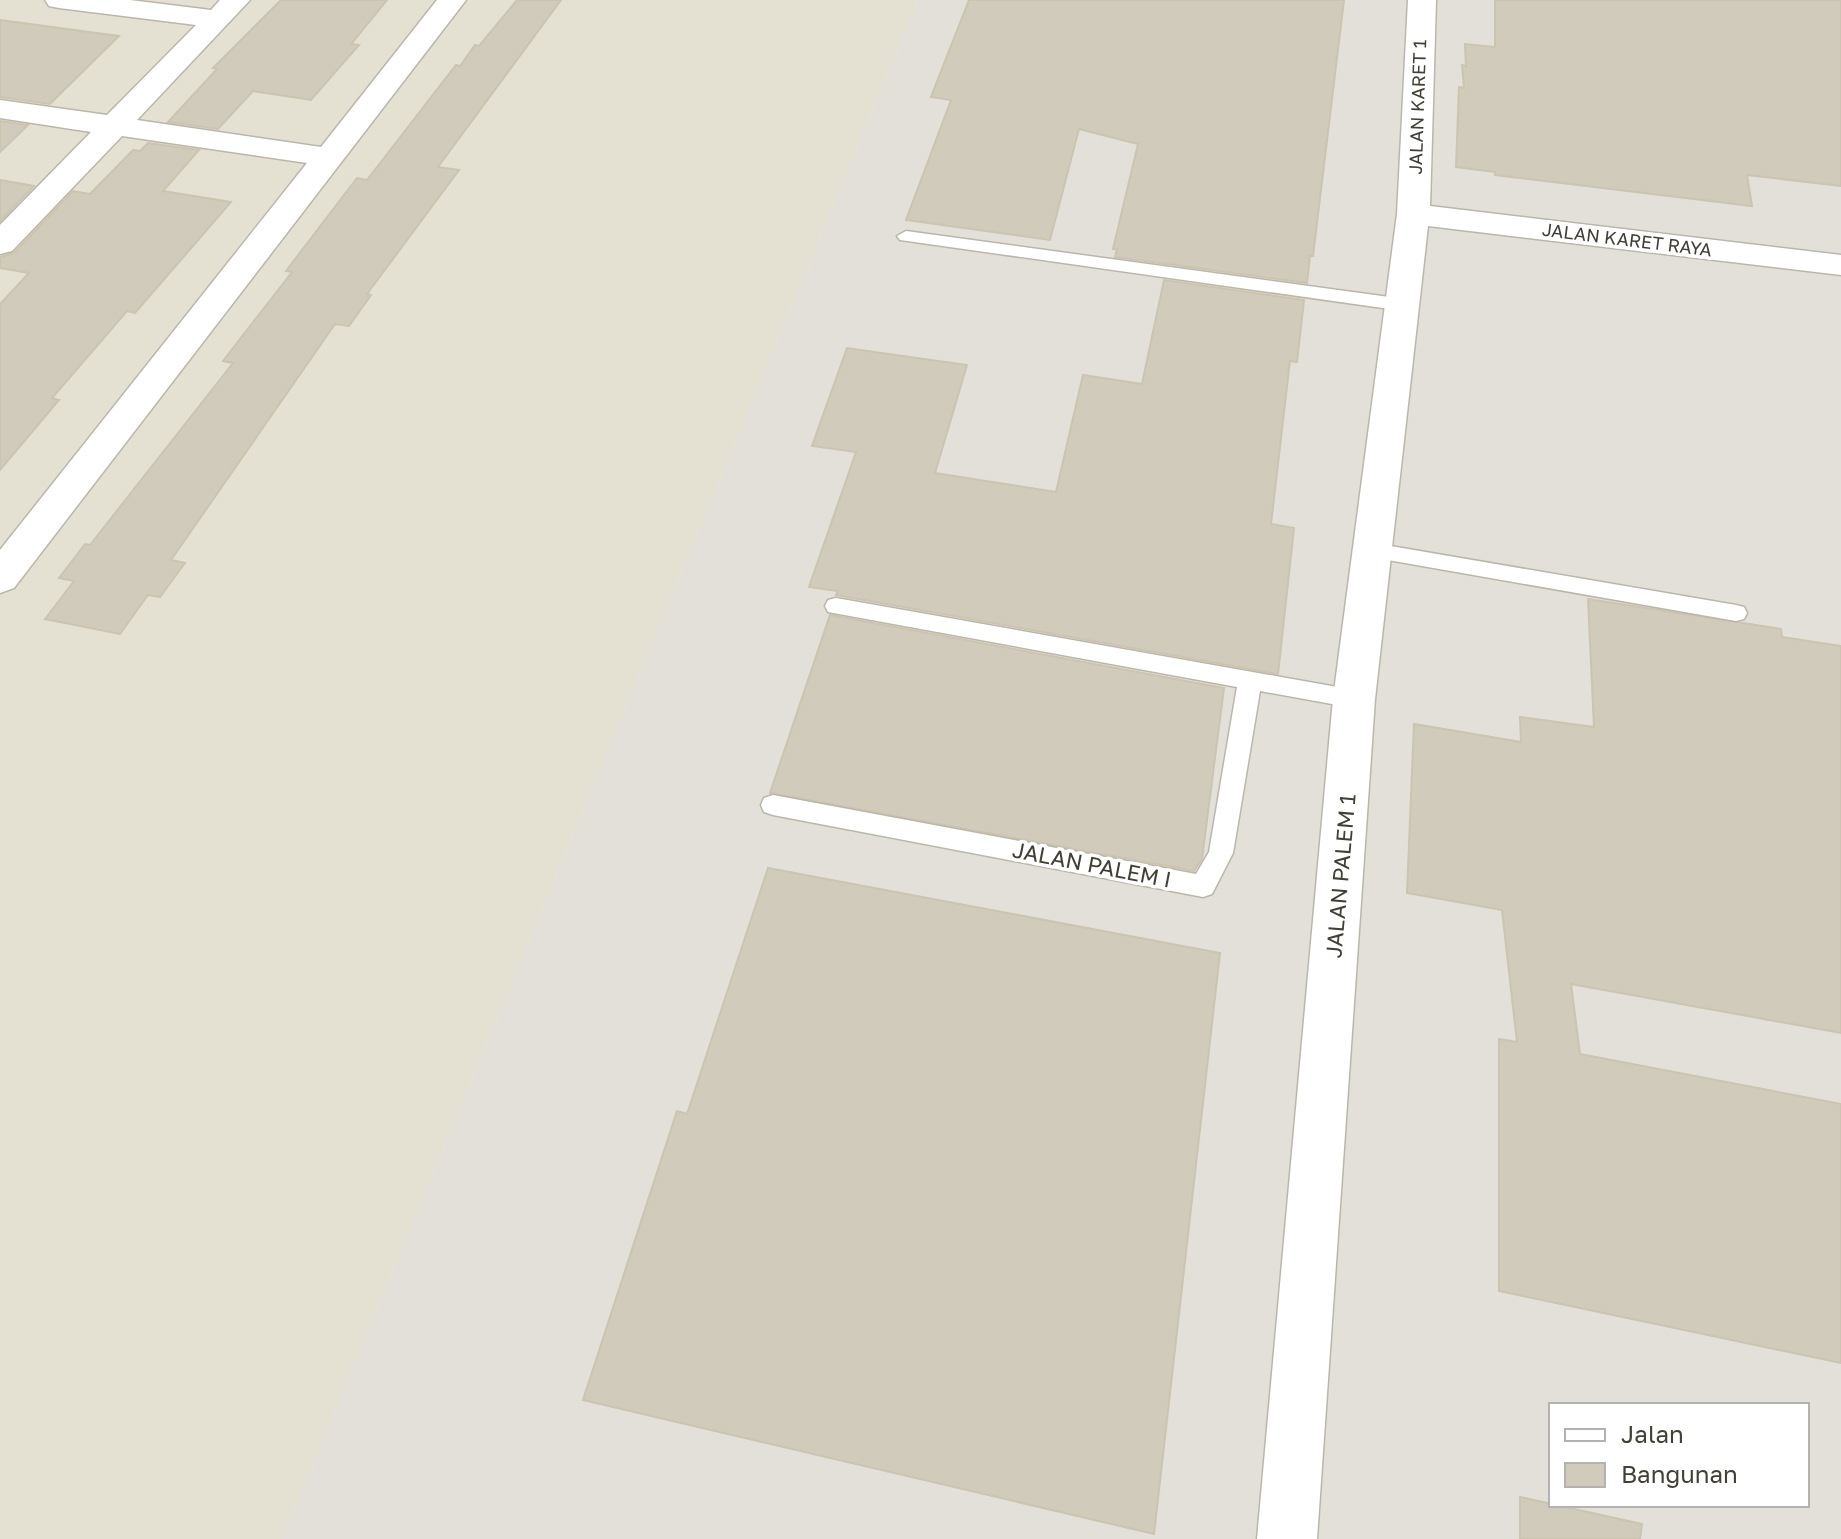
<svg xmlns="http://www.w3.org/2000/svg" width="1841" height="1539" viewBox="0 0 1841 1539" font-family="'Golos Text',sans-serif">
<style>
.residential{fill:#e4e1d3}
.industrial{fill:#e2e0d9;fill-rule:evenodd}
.building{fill:#d1cbbb;stroke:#cbc4af;stroke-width:2}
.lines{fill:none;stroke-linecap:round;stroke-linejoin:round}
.service-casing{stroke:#bbb7a8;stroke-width:3}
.minor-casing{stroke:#bbb7a8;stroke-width:3}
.service{fill:#fff;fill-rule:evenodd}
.minor{fill:#fff;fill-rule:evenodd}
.labels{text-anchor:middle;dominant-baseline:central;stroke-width:7;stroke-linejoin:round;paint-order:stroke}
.far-street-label{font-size:18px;fill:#423f35;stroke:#fff}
.street-label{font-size:22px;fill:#423f35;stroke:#fff}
</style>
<rect width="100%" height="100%" fill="#f0eee4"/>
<!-- residential -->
<path class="residential" d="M0 0H918L282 1539H0Z"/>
<!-- industrial -->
<path class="industrial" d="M918 0H1841V1539H282ZM1551 1405H1807V1505H1551Z"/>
<!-- building -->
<path class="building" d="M281 0H387L351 44 359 45 311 100 253 91 218 129 168 122 217 69 213 68Z
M517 0H561L438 167 459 170 367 294 371 295 349 326 335 324 171 560 185 563 160 597 148 595 120 634 45 619 74 581 59 578 85 544 90 545 233 363 223 361 292 272 286 271 357 178 367 180 456 65 460 66 475 45 479 46Z
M969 0H1344L1313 256H1310L1307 283 1115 257 1117 249H1113L1138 144 1079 129 1050 240 906 220 951 100 931 97Z
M1495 0H1841V186L1747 175 1752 206 1495 175V172L1456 167 1459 87 1464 88 1462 65 1466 66 1465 44 1495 47Z
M0 20 119 36 50 104 0 97Z
M0 121 28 125 0 152Z
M148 143 199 150 163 191 231 202 135 313 127 311 52 398 59 400 0 470V304L29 273 0 268V257L14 253 73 191 90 194 133 150 140 151Z
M0 180 34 186 0 221Z
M1164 280 1304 300 1297 362 1290 361 1271 524 1294 528 1278 674 836 595 838 591 809 587 856 452 812 446 847 348 967 365 935 473 1056 492 1083 375 1142 384Z
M1588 599 1781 629 1782 637 1841 646V1033L1571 984 1580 1054 1841 1104V1363L1499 1291V1039L1517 1042 1502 910 1407 893 1414 724 1521 742 1520 717 1594 727Z
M830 615 1224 688 1202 859 1194 871 770 793Z
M768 868 1220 953 1154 1534 583 1400 677 1111 687 1114Z
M1520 1497 1642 1524 1640 1539H1520Z"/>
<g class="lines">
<defs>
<path id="service" d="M906 231 1404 299 1413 305 1404 311 900 240 897 236Z
M1373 543 1736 605 1744 607 1747 613 1744 619 1736 621 1365 556 1362 551 1365 546Z
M836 598 1354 690 1362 693 1366 699 1362 705 1354 708 1260 691 1233 853 1212 894 1203 897 773 815 764 812 761 805 764 798 773 795 1196 874 1209 852 1237 687 828 612 825 606 828 600Z"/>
<path id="minor" d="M45 0H130L211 10 220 0H250L137 120 321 147 437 0H466L14 588 0 593V550L307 163 122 136 12 251 0 254V225L91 132 0 118V100L107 115 196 25 59 8 49 6Z
M1408 0H1436L1430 206 1841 255V275L1428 226 1375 699 1317 1539H1257L1333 699 1397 214Z"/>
</defs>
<!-- service casing -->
<use href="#service" class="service-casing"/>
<!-- minor casing -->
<use href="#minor" class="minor-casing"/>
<!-- service -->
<use href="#service" class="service"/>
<!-- minor -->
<use href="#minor" class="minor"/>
</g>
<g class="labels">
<!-- far-street labels -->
<g class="far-street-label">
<text transform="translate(1417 107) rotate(-88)">JALAN KARET 1</text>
<text transform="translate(1627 239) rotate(7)">JALAN KARET RAYA</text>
</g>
<!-- street labels -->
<g class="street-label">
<text transform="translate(1092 864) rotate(11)">JALAN PALEM I</text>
<text transform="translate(1340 876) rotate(-85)">JALAN PALEM 1</text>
</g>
</g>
<!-- legend -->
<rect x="1549" y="1403" width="260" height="104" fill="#ffffff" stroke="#b3b2ae" stroke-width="2"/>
<rect x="1565" y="1429" width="40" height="12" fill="#ffffff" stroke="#b3b2ae" stroke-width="2"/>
<text x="1621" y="1443" font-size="24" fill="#423f35">Jalan</text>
<rect x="1565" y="1463" width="40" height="24" fill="#d1cbbb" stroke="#b3b2ae" stroke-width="2"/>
<text x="1621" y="1483" font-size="24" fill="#423f35">Bangunan</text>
</svg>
